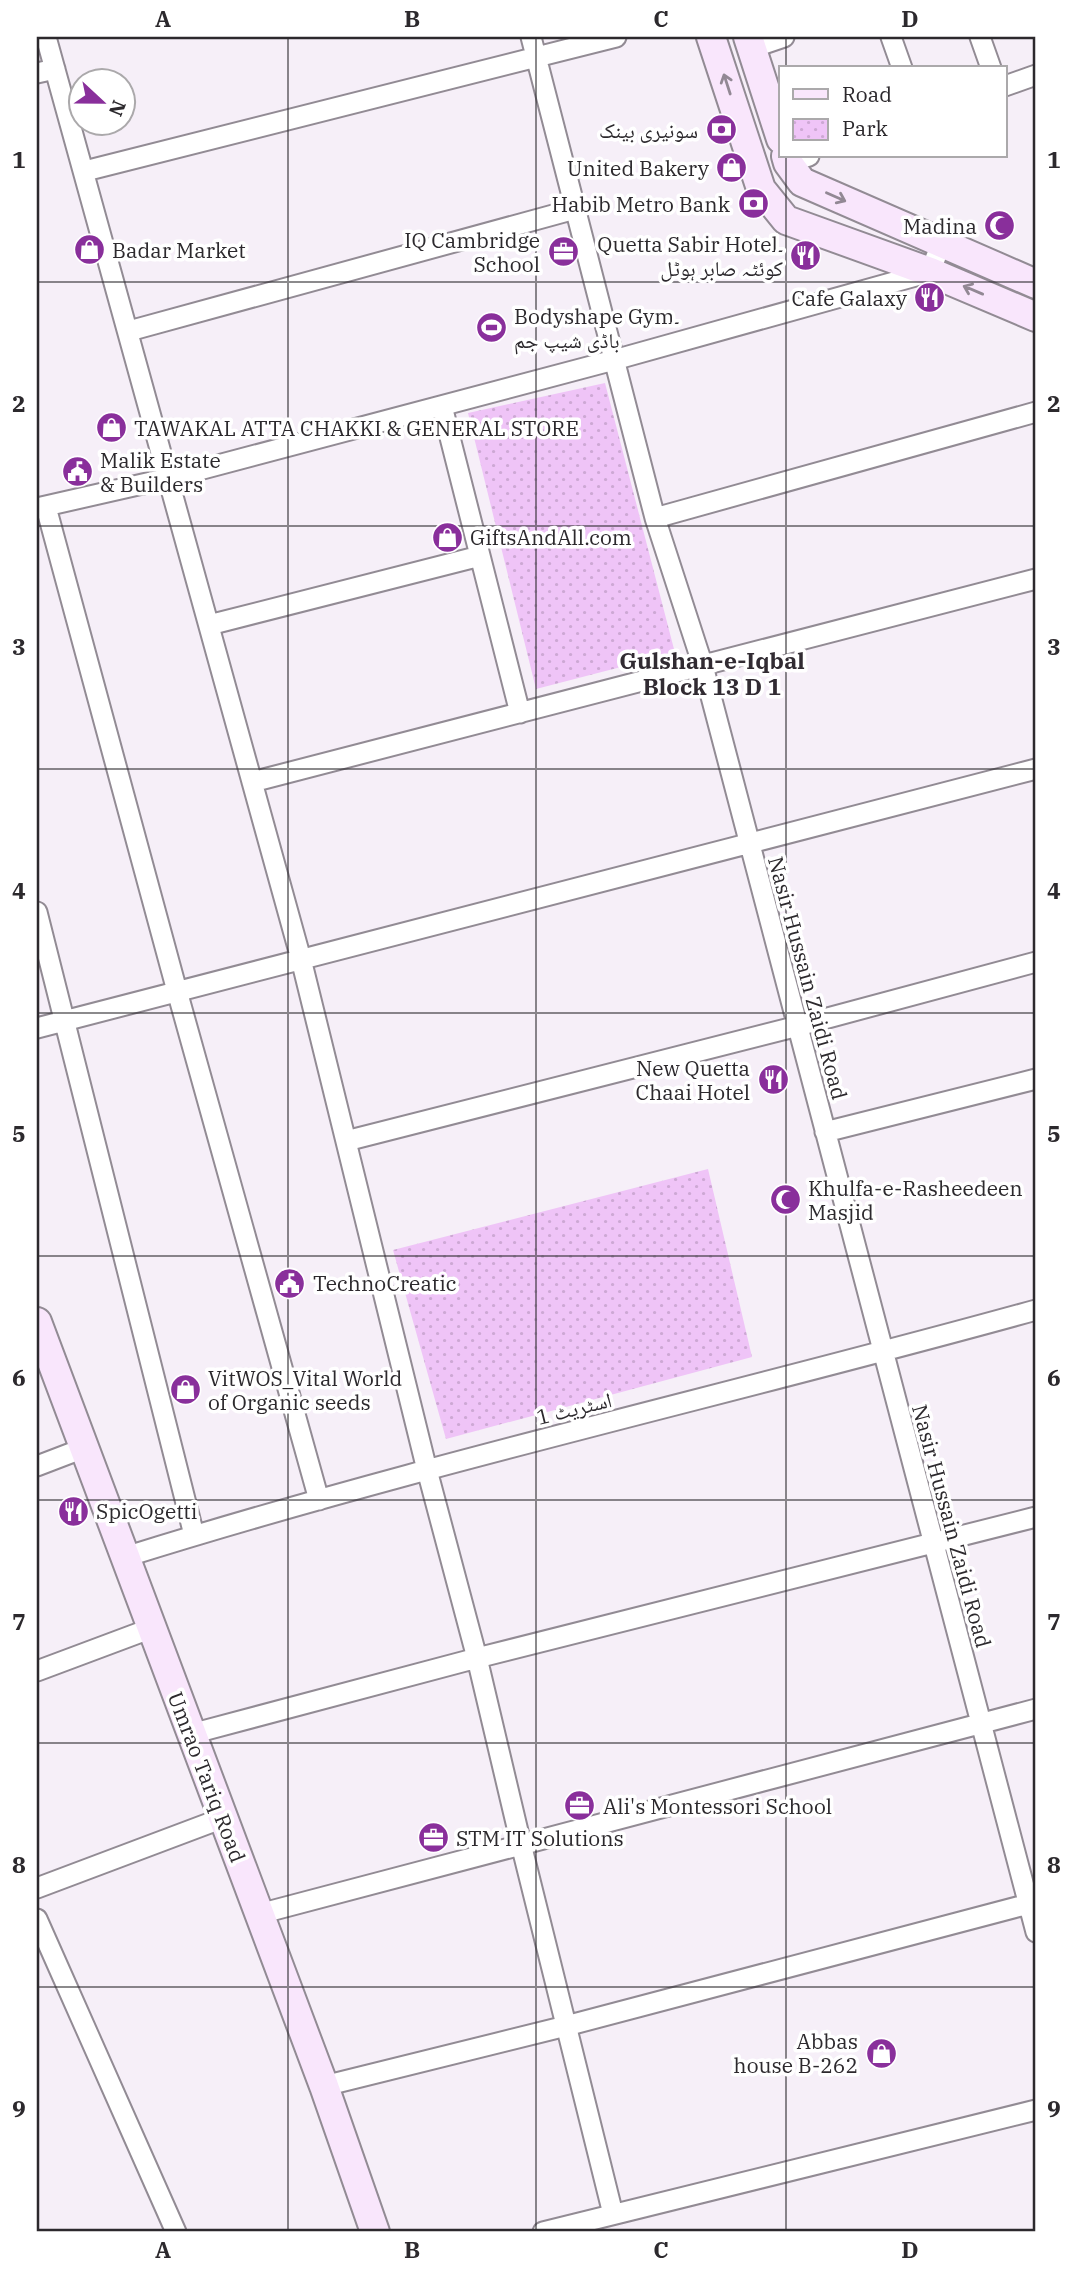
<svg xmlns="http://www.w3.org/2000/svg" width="1073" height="2269" viewBox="0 0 1073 2269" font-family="'IBM Plex Serif','Noto Naskh Arabic',serif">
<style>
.park{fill:url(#park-dots)}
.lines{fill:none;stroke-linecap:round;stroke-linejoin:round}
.street-casing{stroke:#928b94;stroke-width:23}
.secondary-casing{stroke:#928b94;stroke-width:32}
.street{stroke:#fff;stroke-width:19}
.secondary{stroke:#f9e6fc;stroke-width:28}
.oneway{stroke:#928894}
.grid{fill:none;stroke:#2c292d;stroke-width:2;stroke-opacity:0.55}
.labels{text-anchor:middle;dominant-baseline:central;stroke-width:7;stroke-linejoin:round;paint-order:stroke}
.poi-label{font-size:21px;fill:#2c292d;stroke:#fff;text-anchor:start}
.street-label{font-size:21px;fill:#2c292d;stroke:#fff}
.neighbourhood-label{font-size:23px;font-weight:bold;fill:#312b32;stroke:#fff}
.neatline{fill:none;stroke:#2c292d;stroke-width:2.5}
.grid-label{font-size:23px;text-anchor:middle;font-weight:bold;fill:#2c292d}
</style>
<defs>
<pattern id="park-dots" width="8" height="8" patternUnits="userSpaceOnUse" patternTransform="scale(1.75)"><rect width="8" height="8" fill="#efc4f7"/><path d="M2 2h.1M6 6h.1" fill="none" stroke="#cda8d4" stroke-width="1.8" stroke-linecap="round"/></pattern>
</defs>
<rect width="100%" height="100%" fill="#f6eff8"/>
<!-- park -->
<path class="park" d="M605 383 675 653 536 689 468 413Z
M708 1169 752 1357 446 1439 393 1250Z"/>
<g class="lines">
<defs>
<path id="street" d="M46 37 301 959 427 1470 477 1658 521 1844 613 2214
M531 37 655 518 703 666 1036 1932
M891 37 902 68
M980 37 991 68
M752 48 784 37
M37 73 55 69
M1005 86 1036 75
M788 163 809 156
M85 171 616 37
M129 331 575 209
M442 406 520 713
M46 507 177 991 319 1500
M37 508 169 478 614 360 930 272 941 244
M655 518 1036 412
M209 625 480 556
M252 782 1036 579
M37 912 194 1535
M37 1028 1036 769
M825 1132 1036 1079
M346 1141 798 1026 1036 962
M37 1466 84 1448
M125 1557C425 1463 733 1394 1036 1310
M37 1671 152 1628
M191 1734 477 1658 1036 1517
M37 1888 223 1818
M259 1914 1036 1709
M37 1919 176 2232
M324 2086 566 2026 1036 1902
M543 2232 1036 2110"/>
<path id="secondary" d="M711 37 761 189 786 220 930 272 1036 317
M748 37 781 139
M786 156 788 163 802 182 1036 284
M37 1322 324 2086 375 2232"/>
</defs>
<!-- street casing -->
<use href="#street" class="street-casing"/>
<!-- secondary casing -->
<use href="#secondary" class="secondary-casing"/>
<!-- street -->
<use href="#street" class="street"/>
<!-- secondary -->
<use href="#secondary" class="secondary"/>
</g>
<!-- one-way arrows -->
<defs><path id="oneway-shaft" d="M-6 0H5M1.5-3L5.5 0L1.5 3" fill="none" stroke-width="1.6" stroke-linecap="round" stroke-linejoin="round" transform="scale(1.75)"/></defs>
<g class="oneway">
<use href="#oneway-shaft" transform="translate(727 84) rotate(-108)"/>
<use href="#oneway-shaft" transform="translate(836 197) rotate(24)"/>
<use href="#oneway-shaft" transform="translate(973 290) rotate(-157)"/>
</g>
<!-- grid -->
<path class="grid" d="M288 37V2232M536 37V2232M786 37V68M786 156V2232M37 282H1036M37 526H1036M37 769H1036M37 1013H1036M37 1256H1036M37 1500H1036M37 1743H1036M37 1987H1036"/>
<!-- icons -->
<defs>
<symbol id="bank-disc" viewBox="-11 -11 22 22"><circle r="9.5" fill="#892f9b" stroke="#fff"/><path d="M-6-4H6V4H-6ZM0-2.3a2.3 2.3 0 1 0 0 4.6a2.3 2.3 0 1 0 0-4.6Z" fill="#fff"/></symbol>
<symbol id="shop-disc" viewBox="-11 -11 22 22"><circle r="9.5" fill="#892f9b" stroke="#fff"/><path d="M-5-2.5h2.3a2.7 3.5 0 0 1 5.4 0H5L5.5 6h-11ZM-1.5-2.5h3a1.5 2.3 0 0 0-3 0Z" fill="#fff"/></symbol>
<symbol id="mosque-disc" viewBox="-11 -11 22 22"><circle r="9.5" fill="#892f9b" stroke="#fff"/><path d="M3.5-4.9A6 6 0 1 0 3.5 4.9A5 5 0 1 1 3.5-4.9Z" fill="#fff"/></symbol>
<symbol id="office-disc" viewBox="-11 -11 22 22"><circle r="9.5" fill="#892f9b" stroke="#fff"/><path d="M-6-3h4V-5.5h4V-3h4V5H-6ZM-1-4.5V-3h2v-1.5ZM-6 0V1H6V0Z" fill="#fff"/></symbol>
<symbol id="restaurant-disc" viewBox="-11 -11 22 22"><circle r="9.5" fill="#892f9b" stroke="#fff"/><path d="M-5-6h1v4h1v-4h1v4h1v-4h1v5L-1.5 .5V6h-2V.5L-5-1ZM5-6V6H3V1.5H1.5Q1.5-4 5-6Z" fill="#fff"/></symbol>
<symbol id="stadium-disc" viewBox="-11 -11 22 22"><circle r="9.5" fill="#892f9b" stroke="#fff"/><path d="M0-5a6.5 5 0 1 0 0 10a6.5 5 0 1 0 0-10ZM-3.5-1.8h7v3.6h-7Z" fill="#fff"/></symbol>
<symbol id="civic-disc" viewBox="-11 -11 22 22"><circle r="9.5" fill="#892f9b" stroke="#fff"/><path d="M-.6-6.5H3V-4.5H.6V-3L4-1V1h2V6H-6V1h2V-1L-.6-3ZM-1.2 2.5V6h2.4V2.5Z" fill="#fff"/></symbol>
</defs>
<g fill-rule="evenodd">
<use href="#bank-disc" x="704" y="112" width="35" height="35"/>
<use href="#shop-disc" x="714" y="150" width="35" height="35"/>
<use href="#bank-disc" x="736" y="186" width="35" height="35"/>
<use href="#mosque-disc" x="982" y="208" width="35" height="35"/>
<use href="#shop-disc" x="72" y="232" width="35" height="35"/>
<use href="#office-disc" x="546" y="234" width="35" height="35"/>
<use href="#restaurant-disc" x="788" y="238" width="35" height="35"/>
<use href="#restaurant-disc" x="912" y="280" width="35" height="35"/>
<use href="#stadium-disc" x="474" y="310" width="35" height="35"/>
<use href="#shop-disc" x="94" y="410" width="35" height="35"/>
<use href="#civic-disc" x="60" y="454" width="35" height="35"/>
<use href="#shop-disc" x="430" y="520" width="35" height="35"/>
<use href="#restaurant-disc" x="756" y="1062" width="35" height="35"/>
<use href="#mosque-disc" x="768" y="1182" width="35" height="35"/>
<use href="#civic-disc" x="272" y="1266" width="35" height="35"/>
<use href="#shop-disc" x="168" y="1372" width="35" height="35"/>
<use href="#restaurant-disc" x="56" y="1494" width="35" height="35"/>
<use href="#office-disc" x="562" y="1788" width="35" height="35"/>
<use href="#office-disc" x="416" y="1820" width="35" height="35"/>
<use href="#shop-disc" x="864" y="2036" width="35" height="35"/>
</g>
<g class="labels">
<!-- poi labels -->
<g class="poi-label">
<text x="698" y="130" text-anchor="end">سونیری بینک</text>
<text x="709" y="168" text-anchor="end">United Bakery</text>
<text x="730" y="204" text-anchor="end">Habib Metro Bank</text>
<text x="977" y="226" text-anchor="end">Madina</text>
<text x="540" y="240" text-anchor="end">IQ Cambridge<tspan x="540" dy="24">School</tspan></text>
<text x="783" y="244" text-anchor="end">Quetta Sabir Hotel۔<tspan x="783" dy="24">کوئٹہ صابر ہوٹل</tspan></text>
<text x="112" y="250">Badar Market</text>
<text x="907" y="298" text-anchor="end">Cafe Galaxy</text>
<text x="514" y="316">Bodyshape Gym۔<tspan x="514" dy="24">باڈی شیپ جم</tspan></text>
<text x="134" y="428">TAWAKAL ATTA CHAKKI &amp; GENERAL STORE</text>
<text x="100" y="460">Malik Estate<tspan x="100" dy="24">&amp; Builders</tspan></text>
<text x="470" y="537">GiftsAndAll.com</text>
<text x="750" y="1068" text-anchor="end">New Quetta<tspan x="750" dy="24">Chaai Hotel</tspan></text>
<text x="808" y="1188">Khulfa-e-Rasheedeen<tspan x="808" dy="24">Masjid</tspan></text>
<text x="313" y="1283">TechnoCreatic</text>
<text x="208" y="1378">VitWOS_Vital World<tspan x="208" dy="24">of Organic seeds</tspan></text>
<text x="96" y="1511">SpicOgetti</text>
<text x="603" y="1806">Ali's Montessori School</text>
<text x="456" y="1838">STM IT Solutions</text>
<text x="858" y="2041" text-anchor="end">Abbas<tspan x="858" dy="24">house B-262</tspan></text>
</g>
<!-- street labels -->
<g class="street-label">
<text transform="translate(808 978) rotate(75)">Nasir Hussain Zaidi Road</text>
<text transform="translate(574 1408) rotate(-14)">اسٹریٹ 1</text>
<text transform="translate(952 1526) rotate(75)">Nasir Hussain Zaidi Road</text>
<text transform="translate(207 1777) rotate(69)">Umrao Tariq Road</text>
</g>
<!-- neighbourhood labels -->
<g class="neighbourhood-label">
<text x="712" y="660">Gulshan-e-Iqbal<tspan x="712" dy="26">Block 13 D 1</tspan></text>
</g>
</g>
<!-- border -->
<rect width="1073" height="2269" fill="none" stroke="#ffffff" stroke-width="77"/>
<!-- legend -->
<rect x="779" y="66" width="228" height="91" fill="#ffffff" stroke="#aba9ab" stroke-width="2"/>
<rect x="793" y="89" width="35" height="10" fill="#f9e6fc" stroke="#aba9ab" stroke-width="2"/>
<text x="842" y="102" font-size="21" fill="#2c292d">Road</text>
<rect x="793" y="119" width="35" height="21" fill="url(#park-dots)" stroke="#aba9ab" stroke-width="2"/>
<text x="842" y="136" font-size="21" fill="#2c292d">Park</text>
<!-- north arrow -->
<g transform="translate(102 102) rotate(112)"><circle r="33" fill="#ffffff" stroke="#aba9ab" stroke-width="2"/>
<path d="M0-5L12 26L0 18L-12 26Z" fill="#892f9b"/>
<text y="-10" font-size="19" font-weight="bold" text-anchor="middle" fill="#2c292d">N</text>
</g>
<rect x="38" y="38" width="996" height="2192" class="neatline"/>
<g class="grid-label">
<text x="163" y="27">A</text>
<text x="412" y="27">B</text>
<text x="661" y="27">C</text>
<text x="910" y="27">D</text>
<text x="19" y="168">1</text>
<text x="1054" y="168">1</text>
<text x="19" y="412">2</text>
<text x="1054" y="412">2</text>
<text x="19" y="655">3</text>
<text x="1054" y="655">3</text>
<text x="19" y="899">4</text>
<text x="1054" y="899">4</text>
<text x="19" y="1142">5</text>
<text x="1054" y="1142">5</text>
<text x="19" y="1386">6</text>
<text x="1054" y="1386">6</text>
<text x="19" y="1630">7</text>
<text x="1054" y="1630">7</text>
<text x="19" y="1873">8</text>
<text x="1054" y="1873">8</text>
<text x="19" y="2117">9</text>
<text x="1054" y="2117">9</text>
<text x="163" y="2258">A</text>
<text x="412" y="2258">B</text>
<text x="661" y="2258">C</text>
<text x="910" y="2258">D</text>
</g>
</svg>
